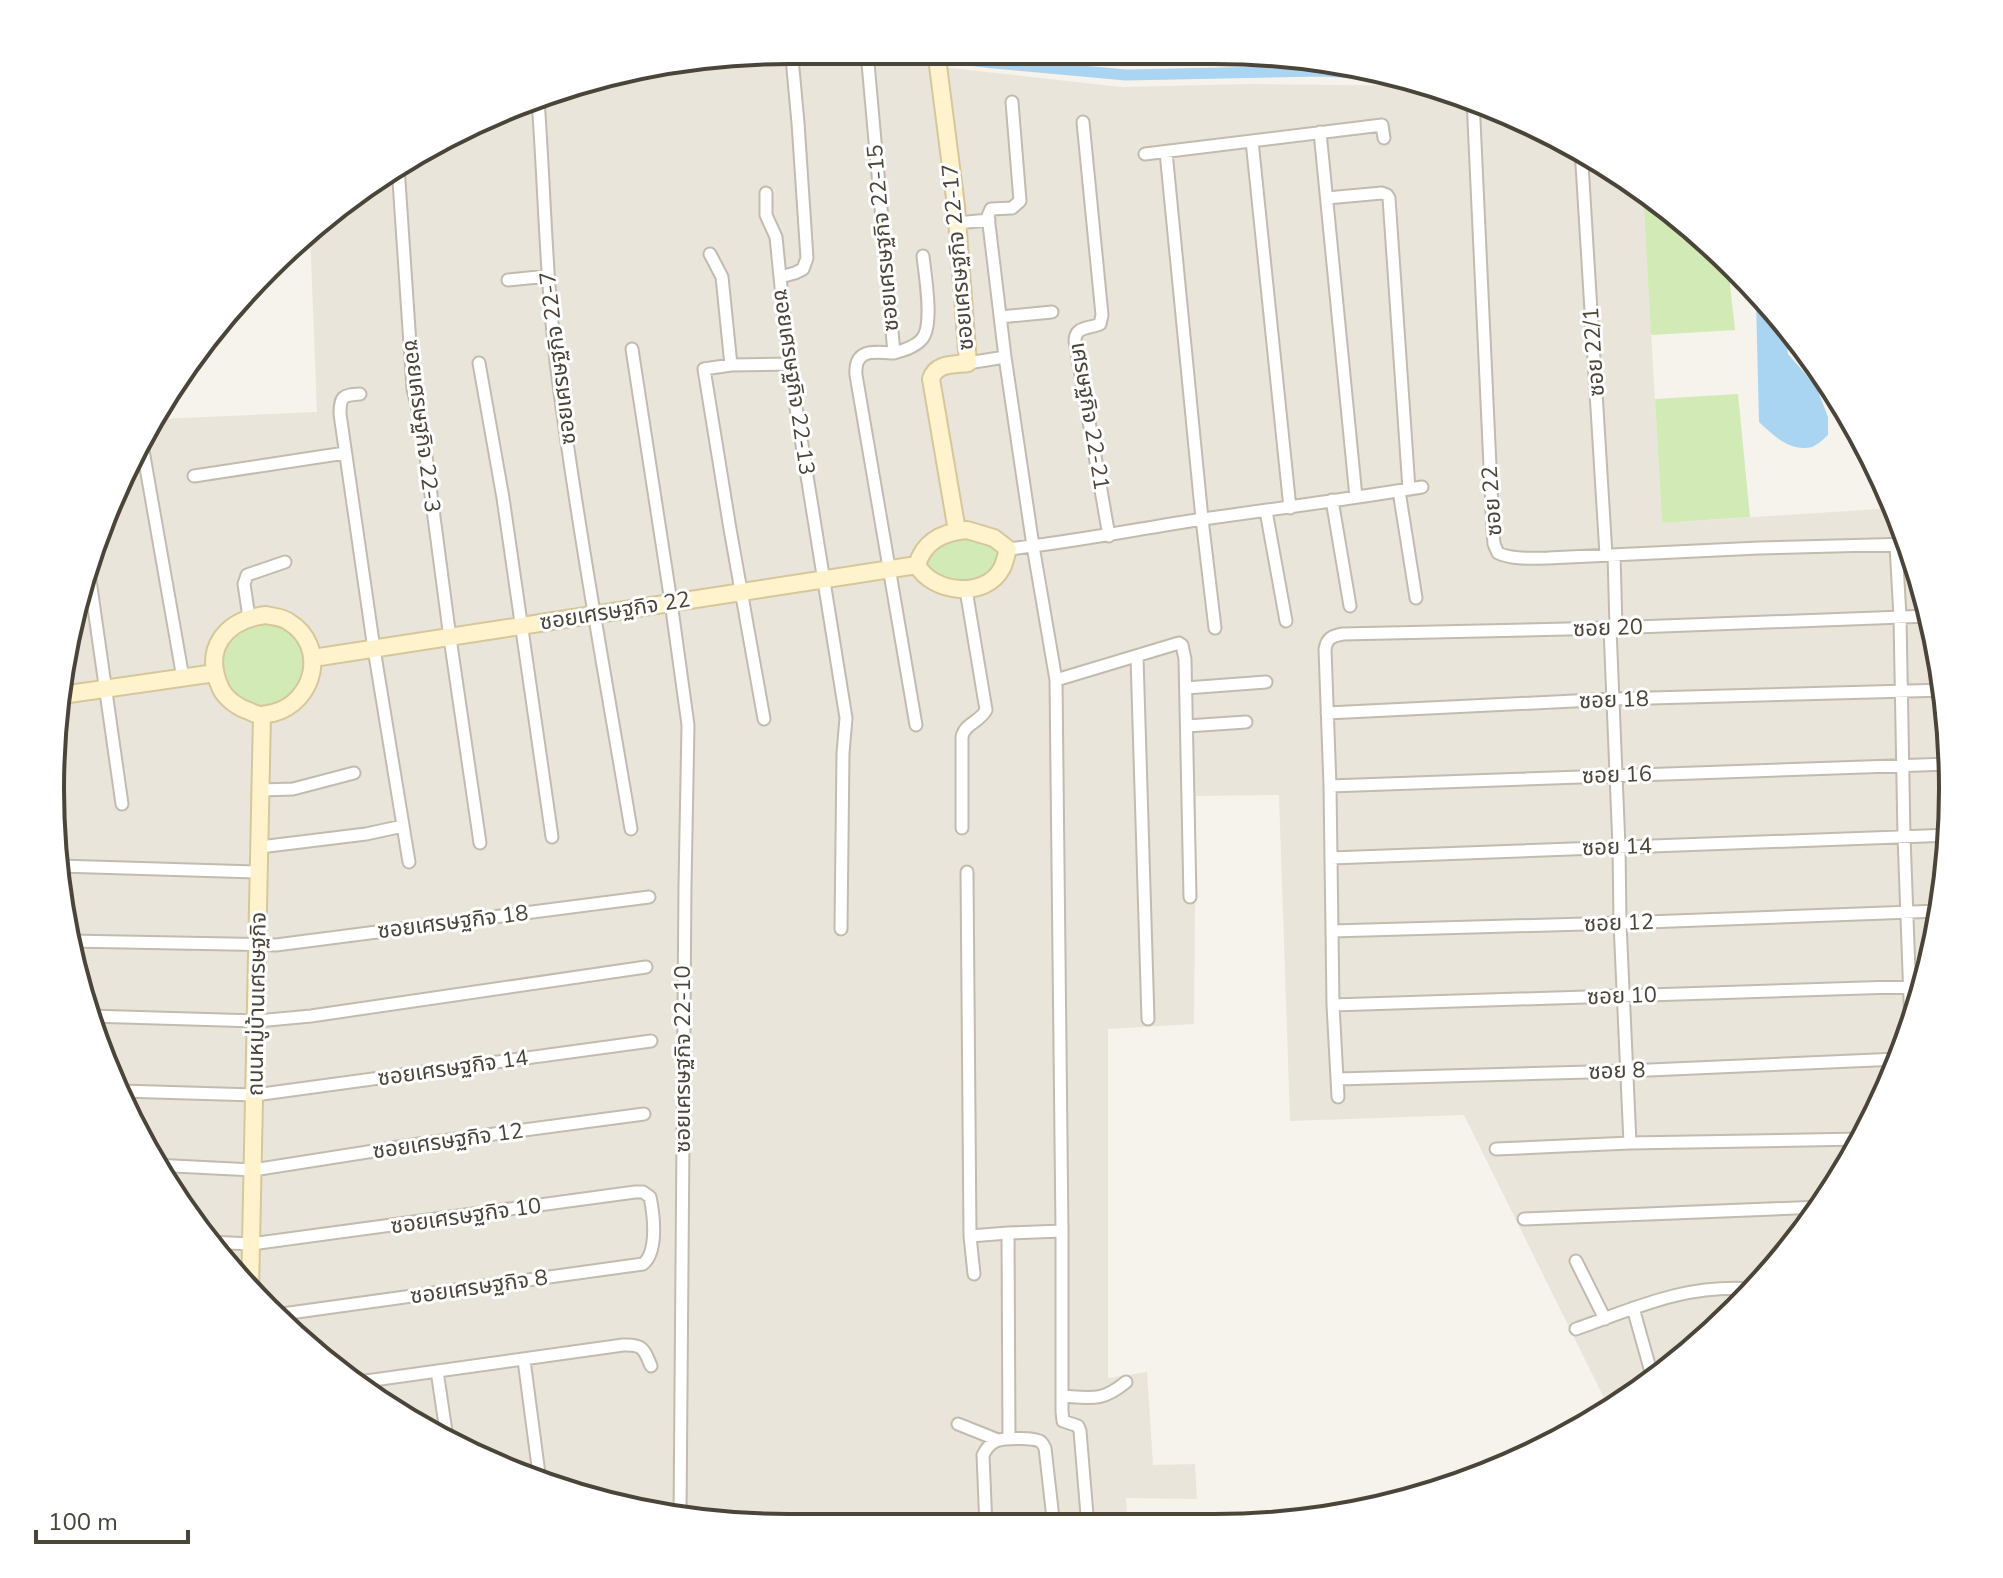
<svg xmlns="http://www.w3.org/2000/svg" width="2003" height="1578" viewBox="0 0 2003 1578" font-family="'Nunito Sans','Noto Sans Thai',sans-serif">
<style>
.residential{fill:#eae5da}
.green{fill:#d2eab5}
.water{fill:#a9d4f2}
.lines{fill:none;stroke-linecap:round;stroke-linejoin:round}
.canal{stroke:#a9d4f2;stroke-width:11}
.street-casing{stroke:#c2bbae;stroke-width:15}
.secondary-casing{stroke:#d6c79b;stroke-width:20}
.street{stroke:#fff;stroke-width:11}
.secondary{stroke:#fff3cd;stroke-width:16}
.labels{text-anchor:middle;dominant-baseline:central;stroke-width:6;stroke-linejoin:round;paint-order:stroke}
.street-label{font-size:22px;fill:#4b4439;stroke:#fff}
.rim{fill:none;stroke:#4b4439;stroke-width:4}
</style>
<rect width="100%" height="100%" fill="#f6f3ec"/>
<!-- residential -->
<path class="residential" d="M789 50 1121 87 1252 84 1420 86 1452 89 1584 149 1643 191 1662 523 1894 508 1914 552 1947 693 1951 838 1928 981 1877 1116 1800 1239 1701 1345 1610 1410 1464 1115 1290 1121 1279 795 1196 796 1194 1024 1108 1029V1378L1147 1372 1153 1465 1195 1464 1197 1499 1126 1498 1128 1527 789 1528 645 1514 506 1472 339 1376 233 1276 149 1158 75 980 50 789 75 597 149 419 159 407 160 419 317 412 310 233 420 149 598 75Z"/>
<!-- green -->
<path class="green" d="M1643 191 1701 233 1728 266 1735 330 1651 335Z
M1738 394 1750 517 1662 523 1655 399Z
M966 537 986 540 1001 553C988 584 978 580 948 583L923 566C934 548 947 543 966 537Z
M257 619 287 623 306 646 308 677 289 701 260 708 233 696 219 671 224 643Z"/>
<!-- water -->
<path class="water" d="M1756 300 1786 336 1788 354 1816 386 1828 417V435C1824 439 1817 445 1812 447 1790 452 1774 436 1759 422Z"/>
<g class="lines">
<!-- canal -->
<path class="canal" d="M881 50 994 63 1126 75 1322 71 1375 74"/>
<defs>
<path id="street" d="M792 58 798 123 807 258 803 269 795 273 780 277 789 364 846 718 843 753 841 929
M868 63 894 353C874 352 854 348 856 375L916 725
M1473 99 1493 531 1494 544 1498 553C1514 560 1531 558 1548 558L1759 548 1911 544
M538 100C545 195 546 291 559 385 579 534 606 681 631 829
M1012 102 1020 201 1012 208 991 209 988 216 1005 357 1033 546 1056 680 1062 1231V1411L1063 1421 1078 1426 1080 1431 1088 1527
M1083 122 1102 315 1100 324C1089 329 1075 326 1075 341L1109 536
M1320 132 1356 497
M1252 141 1290 508
M1581 148 1606 555
M1166 152 1202 519 1215 628
M1145 154 1382 125 1384 138
M398 166 413 389 422 426 450 638 480 843
M766 193V215L776 237 780 277
M1327 198 1382 193 1387 195 1389 198 1409 489
M956 223 989 220
M710 254 722 277 731 365
M508 280 548 276
M1000 317 1052 312
M632 349 671 602 688 725 685 885 680 1517
M894 353C904 350 915 347 922 339 934 325 925 275 923 256
M479 363 503 498 552 837
M968 363 1005 357
M360 394C343 395 340 396 340 414L374 649 409 862
M141 439 183 678
M194 476 345 453
M1399 491 1416 598
M1332 500 1350 606
M1266 511 1286 621
M1896 545 1900 617 1904 836 1911 1026
M1008 549C1073 542 1137 529 1203 519 1276 509 1349 499 1422 487
M1614 555 1616 628
M88 566 122 804
M249 617 244 584 247 575 285 562
M1610 628 1619 847 1620 923 1630 1143
M1137 657 1148 1019
M1056 680 1179 643 1182 645 1185 659 1190 897
M1186 688 1266 682
M1327 713 1614 699 1946 690
M764 719 730 529 704 369 731 365 789 364
M1187 726 1246 722
M1330 786 1949 764
M261 790 293 789 354 773
M962 828V737C965 723 980 722 986 710L966 590
M260 847 366 834 403 826
M1331 858 1951 835
M60 866 259 872
M967 872 970 1236 1008 1233
M1332 931 1620 923 1939 911
M70 941 276 945 649 897
M1333 1005 1926 986
M90 1016 257 1021 311 1016 646 967
M1337 1079 1627 1071 1898 1059
M121 1091 255 1095 651 1041
M1338 1097 1333 1005 1330 786 1325 649C1327 638 1332 636 1343 634L1610 628 1929 616
M1496 1149 1630 1143 1862 1139
M154 1165 253 1170 412 1145 644 1114
M1524 1219 1820 1207
M970 1236 974 1274
M209 1242 251 1244 635 1192H643L650 1197C654 1216 658 1252 643 1264L275 1315
M1576 1261 1605 1319
M1633 1308 1653 1379
M1576 1329C1638 1307 1685 1284 1753 1289
M524 1360 539 1474
M437 1371 447 1438
M352 1383 623 1345C643 1344 644 1349 651 1366
M1062 1396C1091 1398 1102 1402 1126 1382
M958 1424 998 1440
M1009 1439 1008 1233 1062 1231
M986 1527 983 1455C986 1449 989 1444 996 1441 1003 1438 1036 1437 1041 1442 1043 1444 1044 1446 1045 1448L1054 1527"/>
<path id="secondary" d="M936 50 956 206 968 363C953 365 936 363 931 379L957 531
M967 530 994 538 1008 549C1006 555 1005 562 1002 568 986 599 933 594 917 565 924 541 943 532 967 530Z
M266 615C273 617 283 617 289 622 328 646 315 702 273 713 271 713 263 715 261 715 257 715 253 713 249 711 239 708 226 699 221 689 202 649 225 620 266 615Z
M313 658 917 565
M62 695 215 673
M250 1292 262 715"/>
</defs>
<!-- street casing -->
<use href="#street" class="street-casing"/>
<!-- secondary casing -->
<use href="#secondary" class="secondary-casing"/>
<!-- street -->
<use href="#street" class="street"/>
<!-- secondary -->
<use href="#secondary" class="secondary"/>
</g>
<g class="labels">
<!-- street labels -->
<g class="street-label">
<text transform="translate(883 238) rotate(-95)">ซอยเศรษฐกิจ 22-15</text>
<text transform="translate(958 257) rotate(-95)">ซอยเศรษฐกิจ 22-17</text>
<text transform="translate(1594 352) rotate(-94)">ซอย 22/1</text>
<text transform="translate(558 358) rotate(-97)">ซอยเศรษฐกิจ 22-7</text>
<text transform="translate(794 382) rotate(82)">ซอยเศรษฐกิจ 22-13</text>
<text transform="translate(1090 416) rotate(81)">เศรษฐกิจ 22-21</text>
<text transform="translate(422 426) rotate(83)">ซอยเศรษฐกิจ 22-3</text>
<text transform="translate(1492 501) rotate(-94)">ซอย 22</text>
<text transform="translate(615 611) rotate(-9)">ซอยเศรษฐกิจ 22</text>
<text transform="translate(1608 628) rotate(-2)">ซอย 20</text>
<text transform="translate(1614 700) rotate(-2)">ซอย 18</text>
<text transform="translate(1617 775) rotate(-2)">ซอย 16</text>
<text transform="translate(1617 847) rotate(-2)">ซอย 14</text>
<text transform="translate(453 922) rotate(-7)">ซอยเศรษฐกิจ 18</text>
<text transform="translate(1619 923) rotate(-2)">ซอย 12</text>
<text transform="translate(1622 996) rotate(-2)">ซอย 10</text>
<text transform="translate(257 1004) rotate(-89)">ถนนหมู่บ้านเศรษฐกิจ</text>
<text transform="translate(683 1059) rotate(-90)">ซอยเศรษฐกิจ 22-10</text>
<text transform="translate(453 1068) rotate(-8)">ซอยเศรษฐกิจ 14</text>
<text transform="translate(1617 1071) rotate(-2)">ซอย 8</text>
<text transform="translate(448 1141) rotate(-8)">ซอยเศรษฐกิจ 12</text>
<text transform="translate(466 1216) rotate(-8)">ซอยเศรษฐกิจ 10</text>
<text transform="translate(479 1287) rotate(-8)">ซอยเศรษฐกิจ 8</text>
</g>
</g>
<!-- crop -->
<path d="M0 0H2003V1578H0ZM789 64H1214A725 725 0 0 1 1939 789V789A725 725 0 0 1 1214 1514H789A725 725 0 0 1 64 789V789A725 725 0 0 1 789 64Z" fill="#fff" fill-rule="evenodd"/>
<path class="rim" d="M789 64H1214A725 725 0 0 1 1939 789V789A725 725 0 0 1 1214 1514H789A725 725 0 0 1 64 789V789A725 725 0 0 1 789 64Z"/>
<!-- scale -->
<path d="M36 1530v12h152v-12" fill="none" stroke="#4b4439" stroke-width="4"/>
<text x="48" y="1530" font-size="24" fill="#4b4439" stroke="#ffffff" stroke-width="6" paint-order="stroke">100 m</text>
</svg>
